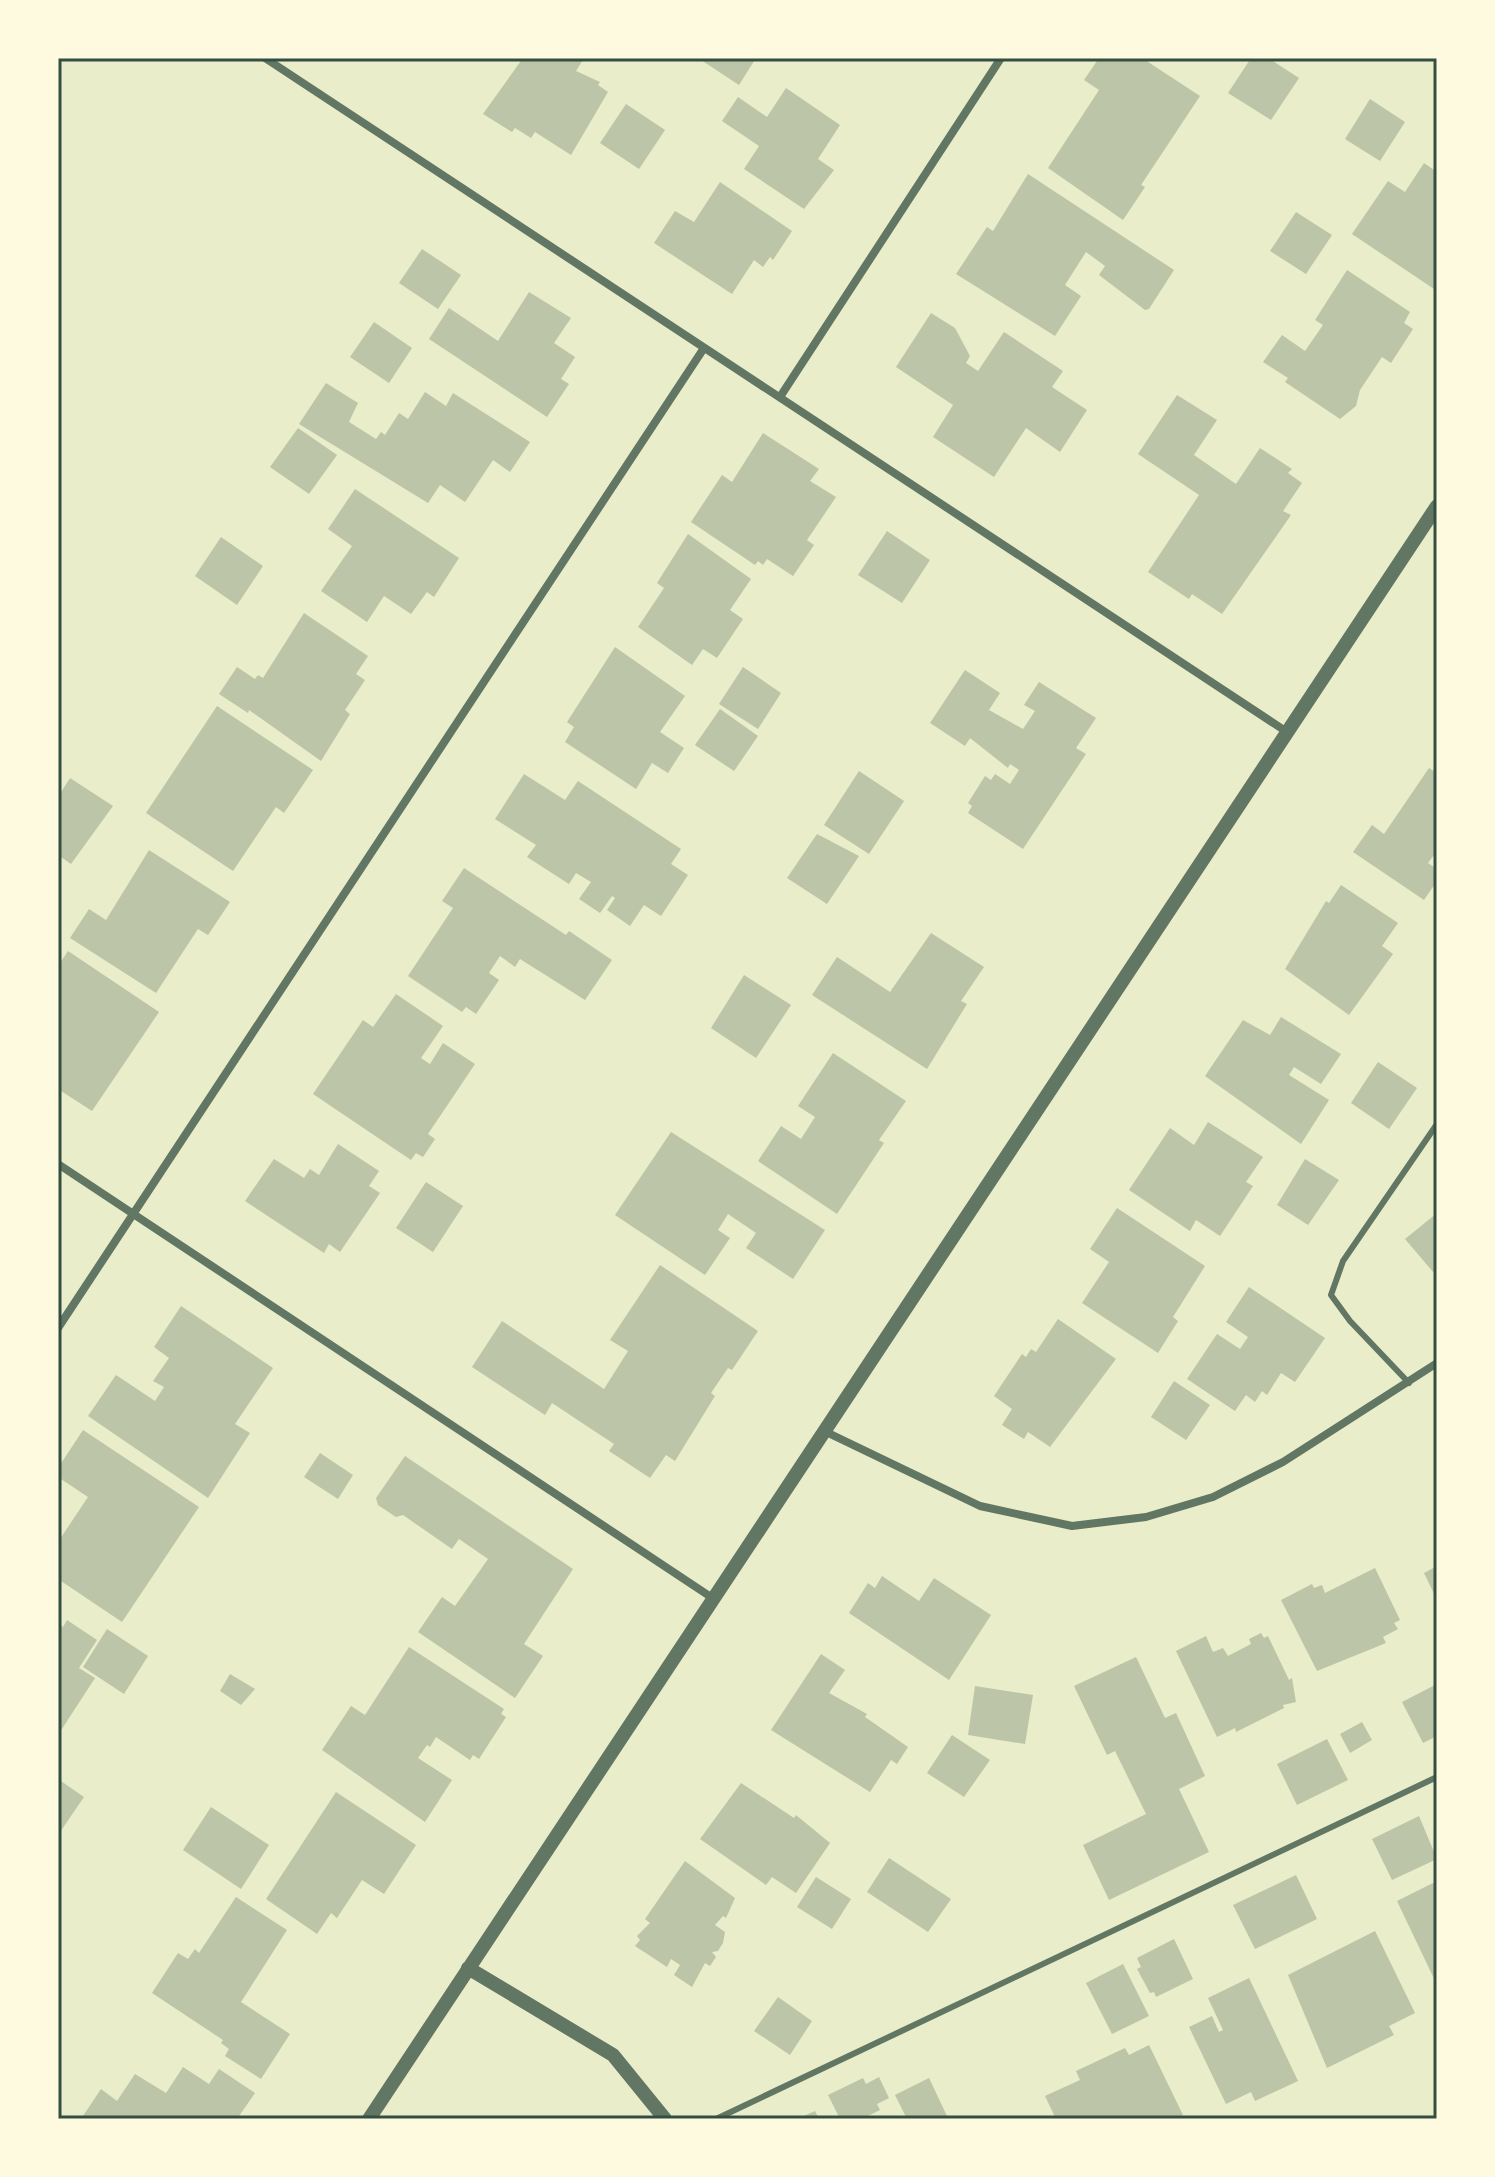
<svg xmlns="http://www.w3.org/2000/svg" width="1495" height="2177" viewBox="0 0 1495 2177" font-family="Spectral,serif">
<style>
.building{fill:#bcc5a7}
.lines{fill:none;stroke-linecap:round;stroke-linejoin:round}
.service{stroke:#617663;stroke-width:6}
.minor{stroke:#617663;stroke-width:8}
.tertiary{stroke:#617663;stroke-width:14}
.neatline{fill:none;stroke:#344e41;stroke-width:3}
</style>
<rect width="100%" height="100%" fill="#e9edc9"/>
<!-- building -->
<path class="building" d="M523 58H584L576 71 600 82 598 85 608 92 571 155 535 132 531 138 515 128 512 132 483 114Z
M698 58H756L739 85Z
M1099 58H1142L1200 96 1141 185 1145 187 1123 220 1048 168 1099 90 1084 80Z
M1251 58H1268L1299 78 1271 120 1228 93Z
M786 88 840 125 818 159 834 170 804 209 744 169 759 146 722 121 738 97 767 117Z
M1370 99 1405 122 1380 161 1345 139Z
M626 104 665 130 639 169 600 143Z
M1424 163 1437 172V291L1352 234 1388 181 1405 192Z
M1028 174 1174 270 1149 309 1145 310 1099 275 1105 266 1086 252 1065 285 1081 296 1055 336 956 274 987 227 993 231Z
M720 182 792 231 773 260 770 257 763 267 754 260 732 294 654 243 675 211 694 222Z
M1296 212 1332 235 1306 274 1270 251Z
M422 249 461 275 438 309 399 283Z
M1347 270 1410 312 1404 323 1413 329 1391 363 1382 357 1360 390 1356 406 1340 419 1285 382 1288 378 1263 362 1282 335 1305 351 1323 325 1315 320Z
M529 292 571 318 554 343 575 357 561 379 569 384 547 417 429 339 449 308 498 341Z
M931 313 955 328 970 356 966 363 978 371 1004 332 1063 371 1052 387 1087 410 1060 452 1026 428 994 477 933 437 953 405 896 367Z
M374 322 412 348 389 383 350 357Z
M326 383 358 403 349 422 376 439 381 432 385 435 399 413 408 419 425 392 446 406 453 393 530 442 510 472 493 460 465 502 440 485 428 503 299 424Z
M1177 395 1217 420 1194 455 1236 484 1260 448 1292 469 1288 473 1302 483 1283 511 1291 515 1222 614 1192 594 1189 599 1148 572 1199 495 1138 454Z
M298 428 337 455 309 494 270 467Z
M763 433 819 469 810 481 836 497 807 540 814 545 793 576 767 559 763 565 758 561 755 565 691 522 722 475 732 482Z
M355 489 459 558 434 597 427 592 411 614 384 596 367 622 321 591 352 546 328 529Z
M887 531 930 560 902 603 858 575Z
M688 534 751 579 730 610 743 619 717 658 703 649 692 665 638 627 664 588 657 583Z
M221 537 263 566 237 605 195 576Z
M304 613 368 656 356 674 365 680 345 710 350 714 321 761 249 710 248 713 219 694 237 667 255 679 258 675 263 678Z
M615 647 685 696 660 732 684 748 668 773 652 763 636 789 565 742 574 727 567 722Z
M743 667 781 693 758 729 719 704Z
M965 670 1000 693 989 710 1023 729 1035 711 1024 705 1039 682 1096 718 1076 748 1086 754 1023 849 968 813 972 806 968 803 985 776 991 780 995 774 1010 784 1019 770 1010 764 1008 768 970 738 965 746 930 723Z
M217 706 313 770 284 813 276 807 233 871 146 813Z
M720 709 758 736 734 771 695 745Z
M1429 768 1437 773V851L1428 863 1437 869V881L1424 900 1353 852 1372 825 1384 834Z
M859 771 904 801 869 854 824 825Z
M524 774 565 800 578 781 681 849 671 864 688 875 661 916 644 905 630 926 607 910 615 898 612 896 600 913 579 899 591 882 576 873 569 884 527 857 536 845 495 819Z
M70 778 113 806 71 864 58 855V797Z
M817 834 859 856 827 904 787 878Z
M149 850 230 902 208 935 198 929 156 993 70 938 89 909 106 920Z
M464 868 566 935 569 931 612 960 585 1000 520 959 515 967 500 956 489 973 499 980 476 1014 466 1007 462 1012 408 976 453 908 442 901Z
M1341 885 1398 923 1382 946 1393 954 1349 1015 1285 969 1326 901 1329 903Z
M931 933 984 967 961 1001 967 1004 927 1069 812 995 837 957 890 992Z
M68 951 159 1012 92 1111 58 1089V966Z
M744 975 791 1005 756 1058 711 1028Z
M396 994 443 1026 421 1058 430 1064 443 1043 475 1064 428 1134 435 1139 423 1157 416 1153 411 1160 313 1094 363 1020 373 1027Z
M1281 1017 1341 1054 1321 1084 1294 1067 1289 1075 1329 1100 1301 1144 1205 1076 1243 1020 1270 1035Z
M833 1053 906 1101 879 1140 884 1143 837 1214 758 1161 781 1126 801 1139 815 1117 798 1106Z
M1378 1062 1417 1088 1389 1129 1351 1103Z
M1208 1122 1263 1157 1246 1182 1253 1186 1220 1236 1196 1220 1190 1231 1129 1190 1170 1128 1194 1145Z
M671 1132 825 1230 793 1279 746 1248 756 1233 728 1214 718 1230 730 1238 705 1275 615 1215Z
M338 1144 379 1171 369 1186 380 1193 340 1252 329 1244 324 1253 245 1201 274 1159 304 1178 310 1169 319 1175Z
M1305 1159 1339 1180 1308 1225 1277 1205Z
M426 1182 463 1206 433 1252 396 1228Z
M1117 1208 1205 1266 1173 1317 1178 1321 1158 1353 1082 1303 1109 1262 1090 1249Z
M1437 1213V1270L1434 1273 1405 1239Z
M660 1265 758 1331 732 1370 728 1368 711 1393 715 1396 675 1461 666 1455 650 1478 609 1451 614 1444 552 1403 545 1415 472 1367 502 1321 604 1389 628 1351 610 1340Z
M1249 1287 1325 1338 1295 1382 1281 1373 1267 1395 1262 1391 1255 1402 1246 1395 1235 1411 1187 1379 1217 1334 1240 1349 1248 1337 1226 1322Z
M181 1306 273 1368 235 1424 250 1433 208 1498 88 1416 116 1375 155 1401 164 1387 153 1381 169 1358 154 1347Z
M1058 1319 1116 1359 1050 1447 1028 1432 1024 1439 1002 1425 1012 1409 994 1396 1022 1354 1026 1357 1031 1349 1036 1352Z
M1174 1381 1210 1405 1186 1440 1151 1417Z
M83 1430 199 1507 122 1622 58 1579V1542L88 1497 58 1477V1468Z
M320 1453 353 1475 338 1499 304 1477Z
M405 1456 573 1569 524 1644 543 1656 515 1698 418 1632 442 1597 455 1606 488 1559 459 1539 452 1549 403 1515 396 1517 378 1505 376 1498Z
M1437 1566V1600L1424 1573Z
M1375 1568 1400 1620 1394 1623 1398 1629 1383 1637 1386 1643 1317 1671 1281 1600 1312 1584 1314 1588 1322 1585 1325 1593Z
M882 1576 919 1601 934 1578 991 1615 949 1680 849 1613 868 1583 875 1588Z
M67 1620 97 1640 79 1668 95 1678 58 1735V1623L63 1627Z
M107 1629 148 1656 124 1694 83 1667Z
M1261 1633 1264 1638 1268 1636 1289 1680 1292 1678 1296 1702 1283 1705 1284 1708 1236 1732 1235 1728 1217 1737 1176 1651 1206 1636 1213 1652 1223 1648 1228 1656 1251 1644 1249 1639Z
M409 1647 504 1709 501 1714 506 1717 479 1759 473 1755 470 1760 436 1737 430 1747 427 1745 418 1758 452 1780 425 1822 322 1750 351 1706 365 1715Z
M821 1654 845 1670 829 1693 867 1714 865 1717 908 1747 897 1764 891 1760 870 1792 771 1730Z
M1136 1657 1165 1718 1176 1713 1205 1776 1179 1789 1209 1852 1109 1900 1083 1845 1146 1814 1115 1751 1107 1755 1074 1686Z
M230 1674 255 1689 241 1705 220 1691Z
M1437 1684V1736L1423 1743 1402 1702Z
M975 1686 1033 1695 1025 1744 968 1735Z
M1362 1722 1372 1740 1350 1753 1340 1734Z
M952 1735 990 1760 964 1797 927 1773Z
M1327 1739 1348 1780 1297 1805 1277 1764Z
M58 1779 84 1797 58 1835Z
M741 1783 794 1818 796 1815 830 1843 796 1893 772 1877 766 1885 700 1839Z
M336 1792 416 1845 384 1894 362 1880 337 1918 331 1913 317 1934 266 1899Z
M211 1807 269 1845 241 1889 183 1850Z
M1419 1816 1437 1859 1392 1880 1372 1839Z
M889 1858 951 1899 928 1932 867 1892Z
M685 1861 735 1898 726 1918 723 1916 715 1925 725 1932 723 1943 718 1951 712 1952 716 1957 710 1966 705 1963 692 1987 674 1975 680 1965 671 1959 667 1967 635 1946 640 1940 637 1936 650 1923 645 1919Z
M1296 1875 1317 1919 1255 1949 1233 1905Z
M816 1877 851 1899 832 1929 797 1907Z
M1437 1881V1985L1397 1901Z
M236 1897 287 1930 241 2002 290 2034 261 2079 225 2056 229 2049 221 2043 223 2040 152 1993 178 1953 188 1959 195 1949 199 1953Z
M1375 1931 1415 2013 1389 2026 1394 2035 1327 2068 1288 1975Z
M1174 1939 1193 1979 1156 1997 1154 1992 1150 1993 1137 1969 1141 1967 1137 1958Z
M1123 1964 1149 2016 1112 2034 1086 1983Z
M1249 1978 1298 2081 1255 2101 1251 2092 1226 2104 1189 2027 1212 2016 1219 2032 1223 2030 1208 1998Z
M778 1997 812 2021 790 2055 754 2031Z
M1149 2045 1183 2115 1174 2119H1056L1045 2096 1080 2080 1076 2071 1125 2048 1129 2055Z
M183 2067 209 2084 219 2069 255 2093 237 2119H81L101 2089 117 2101 135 2074 166 2093Z
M879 2077 889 2098 877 2104 880 2110 862 2119H840L828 2095 863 2078 866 2084Z
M929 2078 947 2116 907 2119 895 2095Z
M815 2111 819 2119H797Z"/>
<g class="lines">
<!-- service -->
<path class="service" d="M1409 1383 1350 1321 1331 1295 1343 1261 1437 1124
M716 2119 1437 1777"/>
<!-- minor -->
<path class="minor" d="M265 58 1287 732
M780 397 1001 58
M58 1164 714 1599
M58 1328 704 348
M824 1431 980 1506 1072 1526 1146 1517 1213 1497 1283 1462 1437 1363"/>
<!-- tertiary -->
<path class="tertiary" d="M468 1968 613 2055 665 2119
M369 2119 1437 506"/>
</g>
<!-- border -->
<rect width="1495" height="2177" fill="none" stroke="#fefae0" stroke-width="120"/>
<rect x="60" y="60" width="1375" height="2057" class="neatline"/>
</svg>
